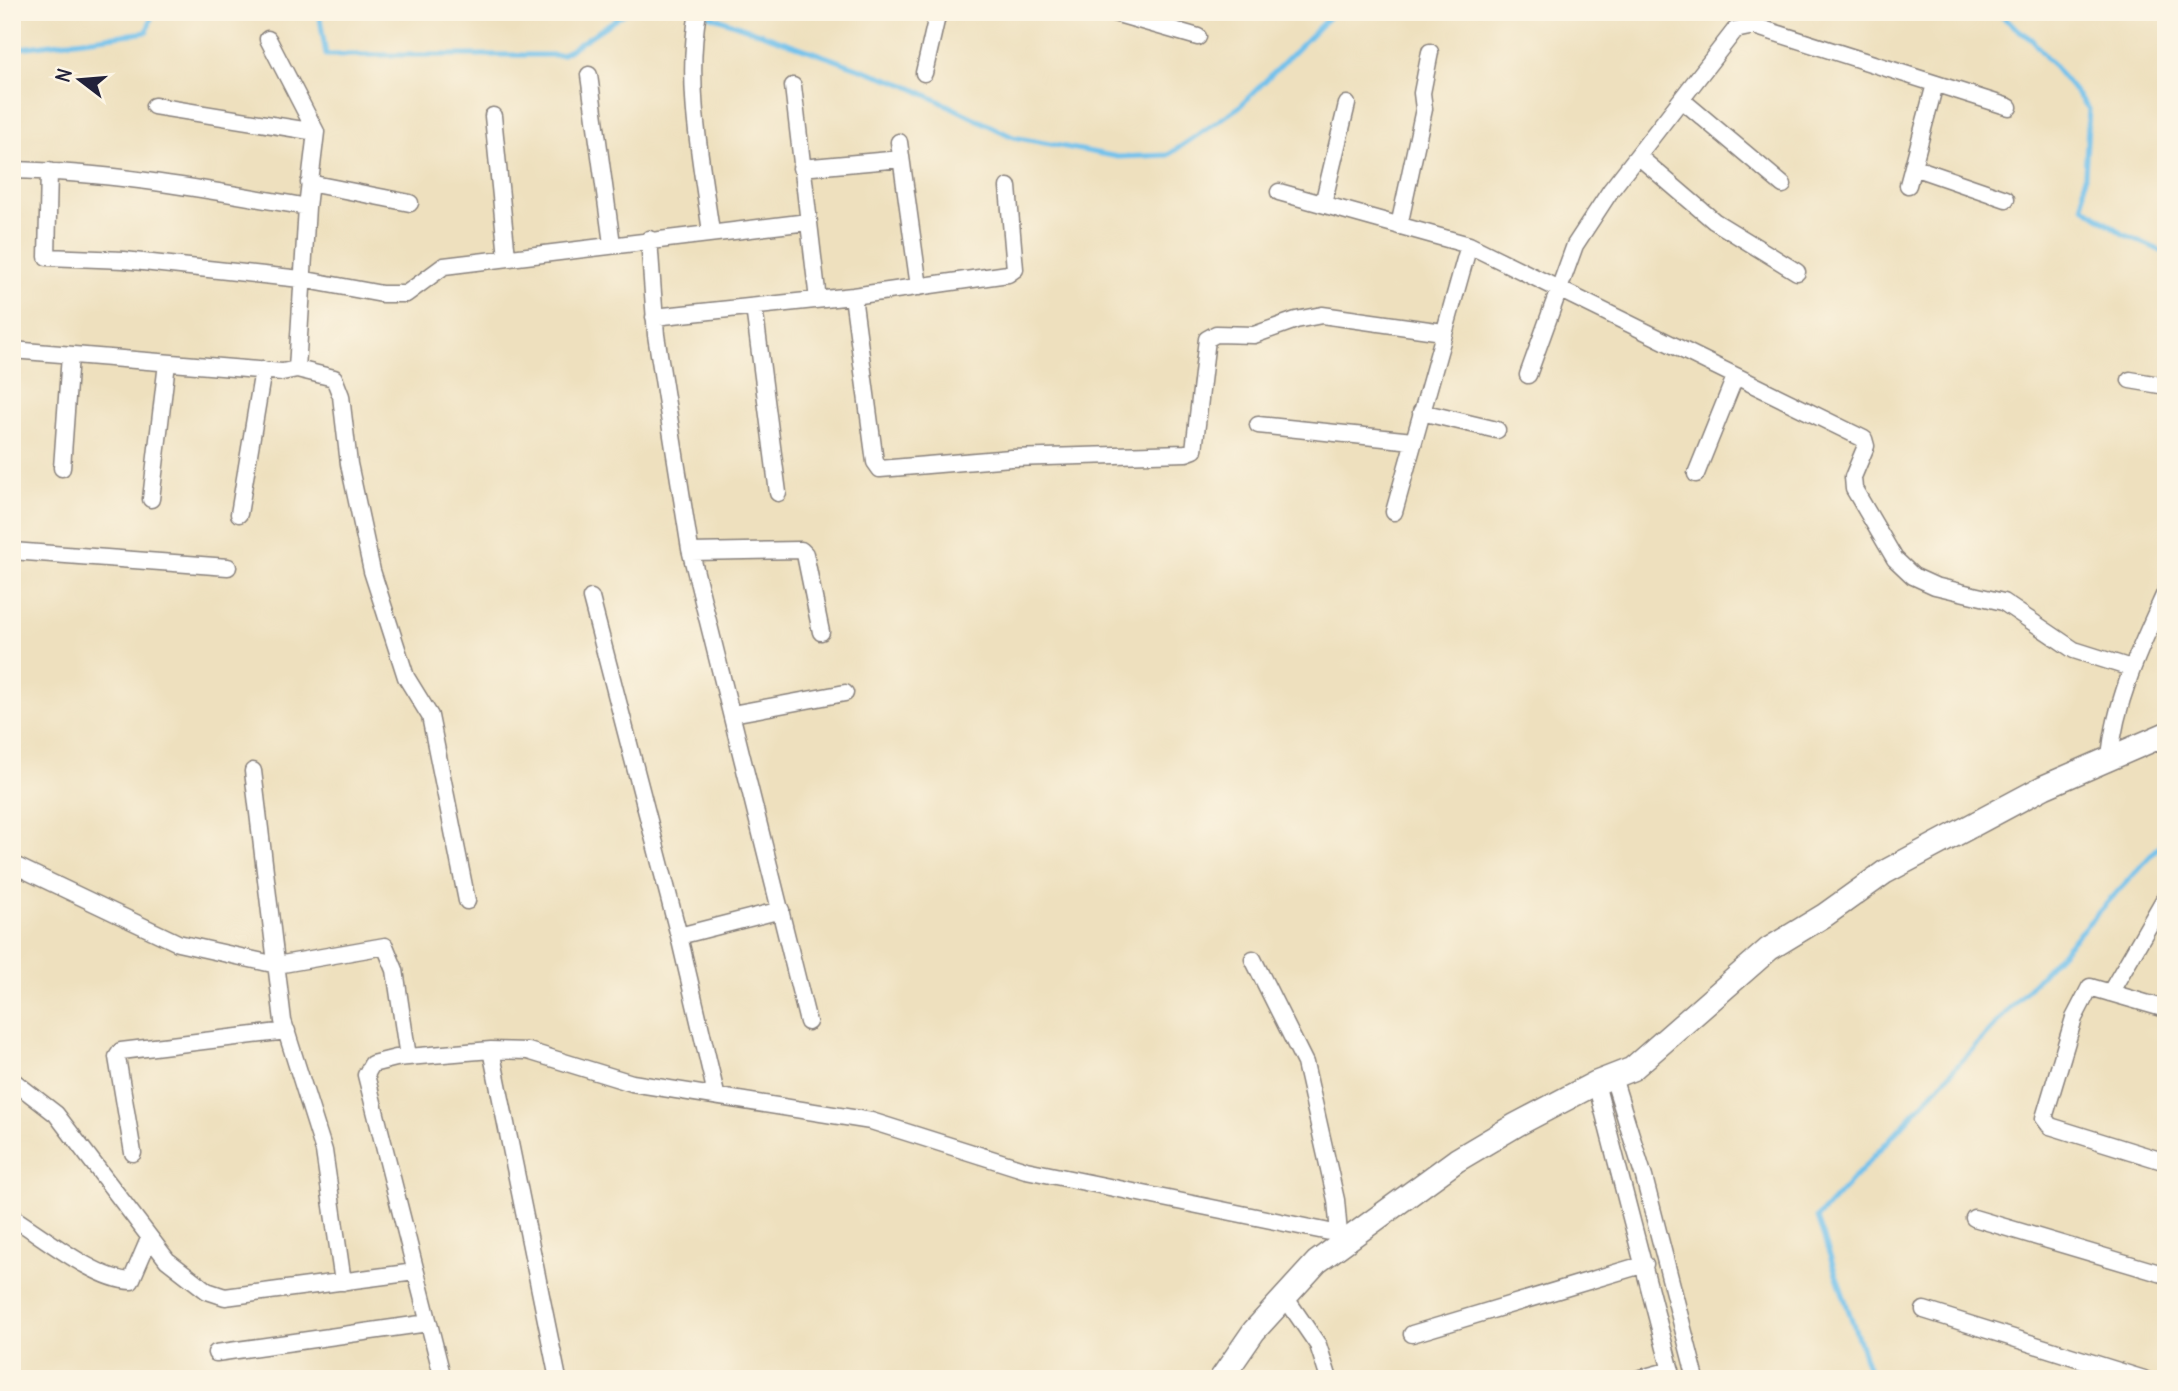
<svg xmlns="http://www.w3.org/2000/svg" width="2178" height="1391" viewBox="0 0 2178 1391" font-family="Delius,sans-serif">
<style>
.lines{fill:none;stroke-linecap:round;stroke-linejoin:round}
.stream{stroke:#71c1ec;stroke-width:5}
.street-casing{stroke:#88817c;stroke-width:19}
.secondary-casing{stroke:#88817c;stroke-width:26}
.street{stroke:#fff;stroke-width:16}
.secondary{stroke:#fff;stroke-width:23}
</style>
<rect width="100%" height="100%" fill="#fcf5e5"/>
<filter id="ink" filterUnits="userSpaceOnUse"><feTurbulence type="fractalNoise" baseFrequency=".0143" numOctaves="2"/><feDisplacementMap in="SourceGraphic" scale="14" xChannelSelector="R" yChannelSelector="G"/><feConvolveMatrix kernelMatrix="1 2 1 2 8 2 1 2 1" color-interpolation-filters="sRGB"/></filter>
<filter id="wash" filterUnits="userSpaceOnUse"><feTurbulence type="fractalNoise" baseFrequency=".00686" numOctaves="4" result="noise"/><feDisplacementMap in="SourceGraphic" scale="28" xChannelSelector="R" yChannelSelector="G"/><feGaussianBlur stdDeviation="1.57" result="paint"/><feColorMatrix in="noise" values="0 0 0 0 0 0 0 0 0 0 0 0 0 0 0 0 0 1.4 0 .05"/><feComposite in="paint" operator="in"/></filter>
<g filter="url(#wash)">
<rect width="100%" height="100%" fill="#eee0be"/>
<g class="lines">
<!-- stream -->
<path class="stream" d="M319 12 326 55H562L627 12
M700 12 906 85 1013 137 1118 157 1168 155 1239 107 1334 12
M1996 12 2032 40 2089 109 2083 206 2123 234 2166 253
M12 49 147 32 153 12
M1872 1379 1817 1218 2166 839"/>
</g>
</g>
<g filter="url(#ink)">
<g class="lines">
<defs>
<path id="street" d="M698 12C685 84 701 160 711 232
M1111 12 1198 37
M268 39 316 132 307 207
M924 73 938 12
M589 75 612 244
M793 86 818 300
M1682 100 1783 185
M154 106 316 132
M493 116 507 257
M899 142 919 287
M1638 156 1714 221 1797 272
M1913 167 2006 199
M801 168 901 159
M12 170C112 172 208 190 307 207L297 369 282 372 12 350
M49 171 47 257 124 260 301 279 382 294H406L444 266 808 222
M309 183 410 203
M1908 185 1935 84
M1279 192 1469 245 1864 439 1866 446 1853 477 1854 489 1895 559 1913 576 1935 586 2003 602 2074 650 2131 668
M1323 204 1347 104
M1399 226 1424 109 1422 93 1430 52
M649 239 656 335 690 549 808 1022
M853 296 875 462 880 469 1011 458 1186 453 1194 450 1207 339 1216 334 1254 335 1296 320 1322 315 1443 332
M754 307 778 493
M654 317 853 296 1008 274 1015 269 1008 187
M297 369 334 378 341 396 349 464 372 571 406 677 430 716 467 901
M1528 375 1575 245 1611 190 1735 30 1754 26 2009 107
M2130 380 2166 386
M1421 412 1497 430
M1258 425 1413 441
M62 468 70 355
M1696 474 1735 377
M151 499 167 363
M1394 512 1469 245
M239 514 263 370
M12 551 228 567
M691 552 801 550 805 554 821 632
M591 598 679 936 716 1094
M732 714 845 693
M2110 758C2115 699 2142 644 2166 591
M253 771 283 1021 324 1151 343 1282
M12 864 178 943 277 965 385 946 395 970 408 1057
M679 936 781 910
M1253 959 1305 1063 1336 1200 1339 1234
M2110 993 2166 896
M2166 1009 2090 987 2074 1018 2044 1118 2050 1126 2166 1162
M491 1050 558 1379
M1613 1077 1644 1177 1696 1379
M12 1080 56 1114 167 1260 207 1291 225 1297 415 1272
M1596 1083 1673 1379
M133 1153 117 1057 121 1051 287 1031
M12 1217C43 1236 96 1280 131 1281L149 1239
M1974 1218 2166 1275
M1285 1297 1318 1345 1329 1379
M1924 1310 2144 1379
M1412 1334 1645 1264
M216 1353 428 1323
M443 1379 366 1075 372 1064 396 1058 491 1050 528 1051 632 1083 871 1121 1026 1170 1349 1236
M1638 1379 1671 1370"/>
<path id="secondary" d="M1221 1379 1254 1331 1317 1262 1457 1160 1516 1125 1596 1083 1632 1069 1769 949 1825 915 1885 872 2044 787 2166 734"/>
</defs>
<!-- street casing -->
<use href="#street" class="street-casing"/>
<!-- secondary casing -->
<use href="#secondary" class="secondary-casing"/>
<!-- street -->
<use href="#street" class="street"/>
<!-- secondary -->
<use href="#secondary" class="secondary"/>
</g>
</g>
<!-- margin -->
<rect width="2178" height="1391" fill="none" stroke="#fcf5e5" stroke-width="42"/>
<!-- north arrow -->
<g transform="translate(80 80) rotate(286)" stroke="#fcf5e5" stroke-width="5" paint-order="stroke">
<path d="M0-5L12 26L0 18L-12 26Z" fill="#22223b"/>
<text y="-10" font-size="19" font-weight="bold" text-anchor="middle" fill="#22223b">N</text>
</g>
</svg>
